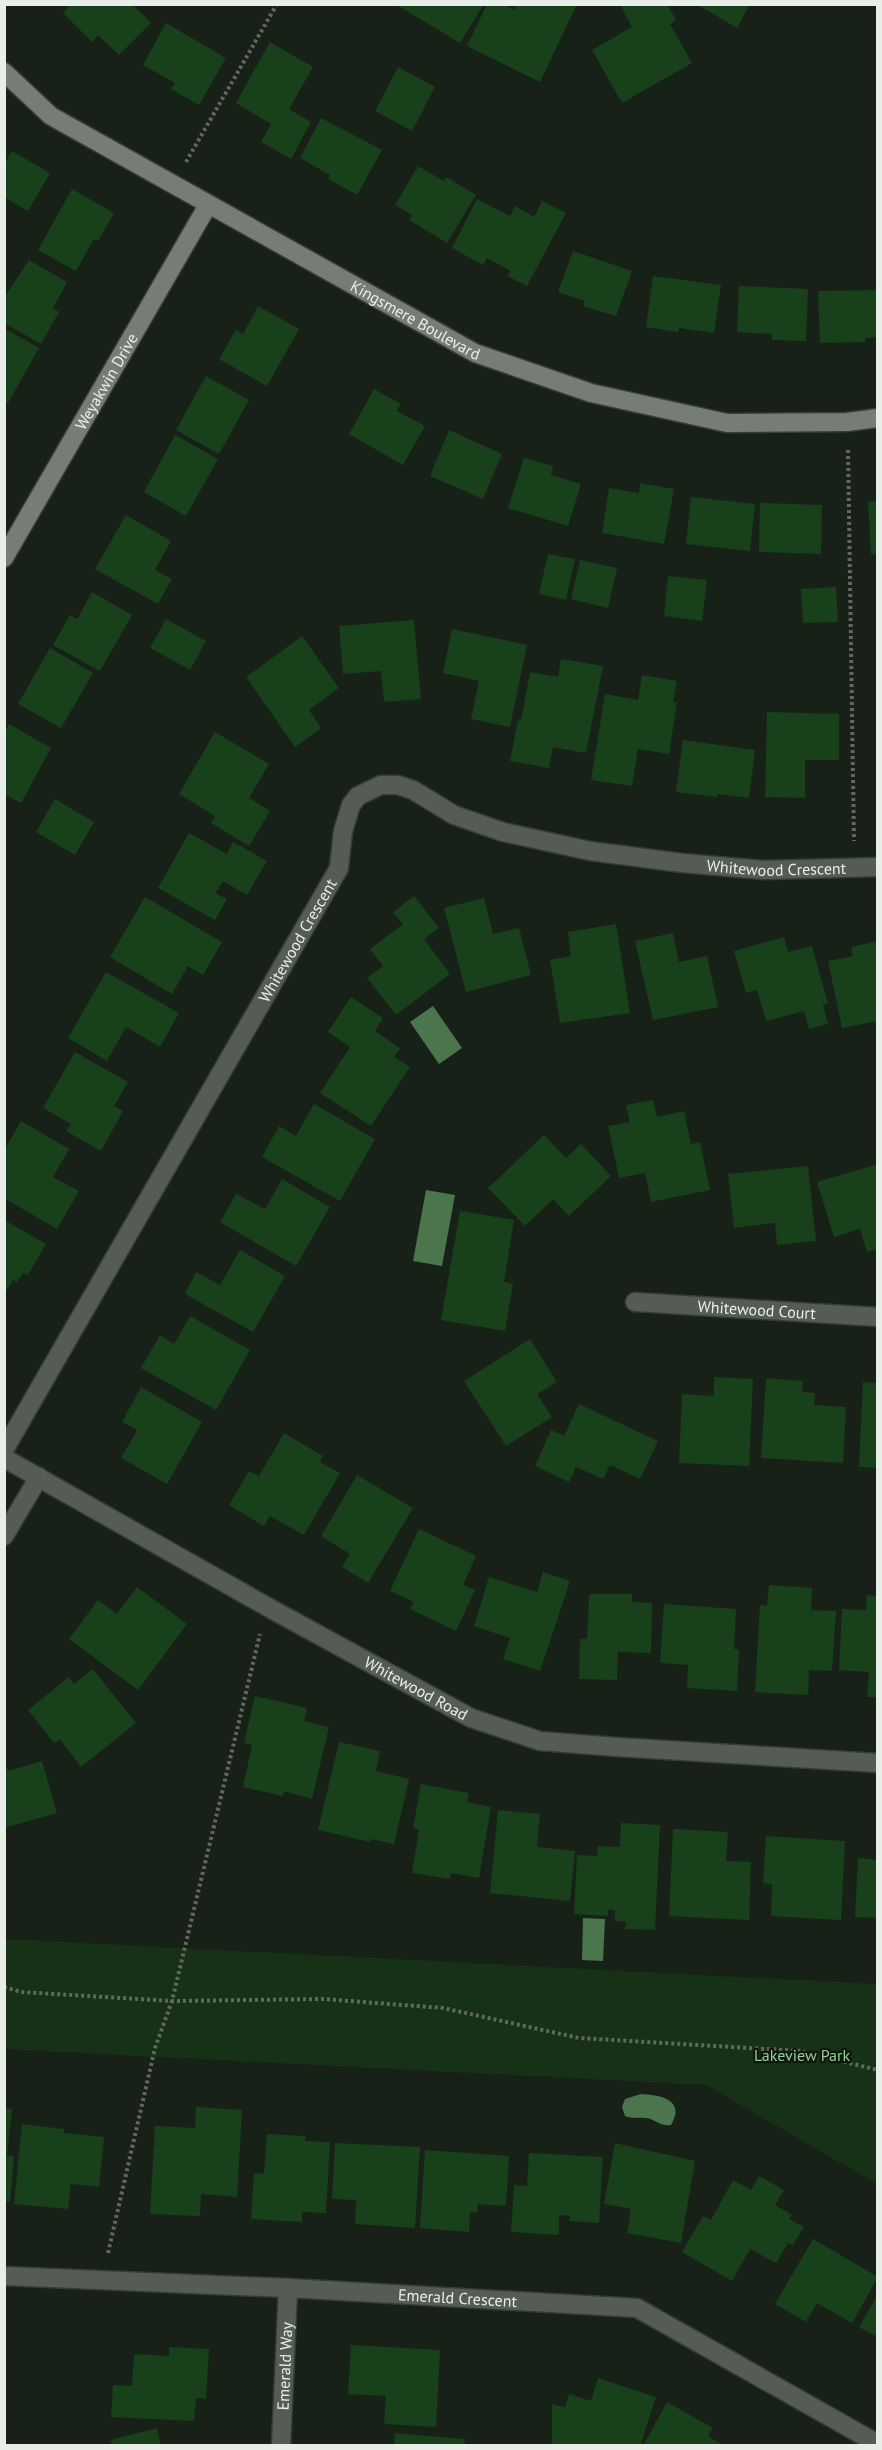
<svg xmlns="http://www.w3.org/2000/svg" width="882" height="2450" viewBox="0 0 882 2450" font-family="'PT Sans',sans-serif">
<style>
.green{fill:#163116}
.water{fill:#4b754c}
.building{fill:#18401a}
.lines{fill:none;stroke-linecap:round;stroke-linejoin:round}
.street-casing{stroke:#353e35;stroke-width:21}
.secondary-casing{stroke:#353e35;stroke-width:21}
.path{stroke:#606860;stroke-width:4;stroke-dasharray:3 3;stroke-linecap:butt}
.street{stroke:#565b56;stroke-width:18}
.secondary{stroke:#767d76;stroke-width:18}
.labels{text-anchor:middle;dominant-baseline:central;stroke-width:4.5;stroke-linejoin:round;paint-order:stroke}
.street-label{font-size:16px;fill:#e8eee8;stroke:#0f170f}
.park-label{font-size:16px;fill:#93d293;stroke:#0f170f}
</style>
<rect width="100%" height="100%" fill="#182118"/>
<!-- green -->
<path class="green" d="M5 1939 877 1984V2184L706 2085 5 2049Z"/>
<!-- water -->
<path class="water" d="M433 1006 462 1048 439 1064 410 1022Z
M426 1190 455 1195 442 1266 413 1261Z
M583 1918 605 1919 603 1961 582 1960Z
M641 2094C661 2095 686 2100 671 2125 661 2127 655 2119 646 2118 638 2117 633 2119 625 2116L622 2107 625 2099Z"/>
<!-- building -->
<path class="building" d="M71 4H132L151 23 119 55 98 35 92 42 63 13Z
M395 4H484L460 43Z
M487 4H503L514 10 517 4 576 6 540 82 467 46Z
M620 4H667L676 20 670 24 692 63 622 103 592 50 632 27Z
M696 4H750L737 28Z
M166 23 226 58 199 105 171 89 175 83 143 65Z
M270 42 313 67 289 109 311 122 291 159 261 142 271 124 236 103Z
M398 67 435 87 412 131 375 111Z
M321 118 382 150 357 195 328 179 330 175 300 158Z
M12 151 50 173 28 211 4 197V164Z
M418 166 444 181 446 177 476 195 447 243 409 220 412 215 395 205Z
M72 189 114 213 98 241 94 239 76 271 38 250Z
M477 199 510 216 515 206 534 217 542 201 566 213 527 286 507 276 511 271 487 258 483 265 452 248Z
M573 251 632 271 616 316 583 306 585 301 558 292Z
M29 260 67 282 53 308 59 312 41 344 4 323V298Z
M653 276 721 285 714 333 679 328 678 332 646 327Z
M739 286 808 289 806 341 772 340V334L737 332Z
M878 290V337L865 338V342L820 343 818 291Z
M258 306 299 329 267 386 219 359 236 330 243 334Z
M4 328 39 348 8 403 4 401Z
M206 376 249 400 219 454 176 430Z
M374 389 401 404 397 411 425 426 403 465 349 434Z
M449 430 502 454 483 499 430 476Z
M175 435 218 459 186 516 144 492Z
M524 458 553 466 551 475 581 484 568 526 508 508Z
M640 483 674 489 664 544 602 533 609 488 639 493Z
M691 497 755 504 750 551 686 544Z
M878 501V554H871L868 502Z
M760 503 822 505 821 554 759 552Z
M126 515 171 541 155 570 172 579 158 604 95 569Z
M548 554 575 559 566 600 539 594Z
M580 560 617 568 608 608 571 599Z
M668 576 707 580 702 621 664 616Z
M836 587 838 622 803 623 801 589Z
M92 592 132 615 100 671 53 645 70 615 77 619Z
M166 619 206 641 190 670 150 648Z
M414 620 421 699 384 702 381 671 343 674 339 626Z
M452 629 527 645 510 727 471 719 479 681 443 673Z
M302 636 339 688 309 710 321 728 295 747 246 677Z
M50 648 93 673 61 728 18 704Z
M561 659 603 666 586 753 553 747 549 768 510 761 518 720 521 721 530 672 558 677Z
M642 675 677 681 673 702H677L669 754 638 749 632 786 591 780 605 694 638 700Z
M767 712 839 714V760H805V798L765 797Z
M9 724 51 748 21 803 4 794V732Z
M215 732 269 764 249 798 270 811 249 846 211 823 215 816 179 794Z
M683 740 755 750 749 798 718 794 717 797 676 792Z
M55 799 94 822 75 855 36 832Z
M189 833 227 854 233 842 267 861 247 895 223 881 215 893 227 899 215 920 158 888Z
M414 896 439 928 424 939 450 974 396 1015 367 978 383 966 370 949 403 924 393 912Z
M145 897 222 942 203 975 188 966 172 994 110 957Z
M484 898 493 934 519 928 531 975 466 992 444 908Z
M616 924 630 1013 560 1023 550 960 571 956 568 932Z
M673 933 679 962 707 956 718 1007 653 1020 635 941Z
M784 937 788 952 812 946 828 1004 823 1005 828 1024 809 1029 804 1011 766 1021 757 990 746 993 734 951Z
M878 941V1021L842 1028 828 961 853 956 851 947Z
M106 972 179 1013 160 1047 126 1027 107 1061 68 1038Z
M351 997 383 1018 375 1031 400 1048 394 1057 410 1067 371 1126 320 1093 350 1047 328 1032Z
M75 1052 128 1082 114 1106 123 1111 101 1151 66 1131 71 1124 43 1108Z
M653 1100 657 1117 684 1111 691 1144 700 1142 710 1190 651 1202 645 1173 619 1178 608 1126 630 1122 626 1105Z
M314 1104 375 1139 340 1201 262 1157 279 1126 296 1136Z
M21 1121 69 1149 53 1177 79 1191 57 1229 4 1198V1151Z
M544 1135 566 1158 581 1144 611 1176 569 1216 553 1199 525 1226 488 1188Z
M878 1164V1249L867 1252 860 1229 834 1237 817 1182Z
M808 1166 816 1241 777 1245 775 1223 734 1228 728 1174Z
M282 1179 330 1207 296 1266 220 1222 236 1194 265 1209Z
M460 1211 514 1220 504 1282 513 1284 505 1331 441 1320Z
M4 1220 46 1244 28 1275 23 1273 17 1282 13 1280 4 1294Z
M240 1250 285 1276 253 1332 185 1294 196 1272 220 1285Z
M190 1316 250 1350 216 1410 141 1368 160 1335 174 1344Z
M530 1339 557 1382 537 1394 552 1417 506 1446 464 1381Z
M714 1377 753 1379 749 1466 679 1463 682 1394 714 1396Z
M766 1378 803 1381 802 1392 815 1393 814 1405 846 1407 843 1463 761 1458Z
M863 1382 878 1383V1468L859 1467Z
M141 1387 202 1422 167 1484 121 1458 137 1430 122 1422Z
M579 1404 658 1441 640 1479 610 1465 603 1479 576 1467 569 1482 535 1466 551 1430 564 1436Z
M284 1433 323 1456 320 1462 340 1473 304 1535 270 1516 264 1526 229 1505 249 1471 259 1476Z
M357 1475 413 1508 368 1583 342 1567 350 1554 321 1536Z
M419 1529 476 1556 463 1585 475 1590 456 1631 410 1609 414 1602 390 1591Z
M543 1572 570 1581 540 1671 503 1659 510 1638 474 1626 489 1577 537 1592Z
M769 1585 812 1588 811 1610 836 1611 832 1671 809 1670 808 1695 755 1692 760 1605 767 1606Z
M137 1587 187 1624 138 1690 69 1639 98 1600 117 1614Z
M589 1594H632V1602L652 1603 651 1653 618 1652 617 1680 579 1679 580 1639H587Z
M867 1595 878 1596V1697H867L869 1672 839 1670 842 1609 866 1610Z
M664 1604 736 1609 734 1649H739L737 1691 687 1688 688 1665 660 1663Z
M93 1669 136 1723 81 1767 60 1739 54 1743 28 1710 69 1677 74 1684Z
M255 1696 307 1708 304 1721 329 1727 312 1799 284 1791 283 1796 243 1787 252 1745 244 1743Z
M339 1742 380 1751 376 1771 409 1779 394 1844 371 1839 370 1842 318 1830Z
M42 1761 57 1813 4 1828V1762L8 1771Z
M421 1784 469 1793 467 1802 491 1807 479 1878 451 1873 450 1879 412 1873 419 1830 413 1828Z
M498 1810 540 1814 537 1847 575 1851 570 1901 490 1893Z
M621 1823 660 1825 655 1930 625 1929 626 1922 615 1921V1910H608V1916L574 1914 577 1855 597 1856 598 1846 620 1847Z
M673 1829 728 1832 726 1861 751 1862 749 1920 669 1916Z
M766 1836 845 1841 841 1920 771 1916 772 1884 763 1883Z
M858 1858 878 1860V1918L855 1917Z
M196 2107 242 2110 237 2197 201 2194 200 2216 150 2214 155 2126 195 2128Z
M4 2108 12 2109 7 2155 14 2156 10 2202 4 2201Z
M22 2124 64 2129V2133L104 2137 99 2187 71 2184 68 2209 14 2204Z
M267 2134 305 2136V2141L330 2142 326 2213 302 2212V2222L251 2219 254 2173 264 2174Z
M335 2143 420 2147 415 2228 355 2224 356 2200 332 2199Z
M615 2143 695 2161 681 2243 627 2233 631 2209 604 2204Z
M425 2150 509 2156 506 2206 478 2204 477 2213 470 2212 469 2232 420 2228Z
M529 2153 603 2157 599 2223 569 2221 570 2216 559 2215V2235L511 2232 514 2185 527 2186Z
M759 2176 784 2190 775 2205 792 2215 789 2219 804 2227 793 2245 788 2243 776 2263 750 2249 732 2281 682 2252 703 2216 711 2220 733 2180 751 2190Z
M813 2239 878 2277 852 2323 817 2303 806 2322 775 2304Z
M878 2294V2337L859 2327Z
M351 2345 440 2350 436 2427 384 2424 386 2396 348 2394Z
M169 2347 209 2349 206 2399 196 2398 194 2421 111 2417 113 2385 132 2386 134 2354 169 2356Z
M598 2378 656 2397 640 2446H552V2404L565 2407 569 2394 591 2401Z
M667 2402 713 2428 708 2436 724 2446H647L644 2444Z
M157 2428 161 2446H112L111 2440Z
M395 2433 465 2439 464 2446H394Z"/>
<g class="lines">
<defs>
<g id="street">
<path id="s1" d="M635 1302 878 1317"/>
<path id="s2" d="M4 1450 339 868 343 831 351 805 358 796 381 785H398L413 790 454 815 503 832 590 851 682 863 764 870 878 867"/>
<path id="s3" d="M4 1458 273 1610 471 1718 540 1741 617 1747 878 1763"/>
<path d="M4 1536 39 1477"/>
<path id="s4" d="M4 2276 288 2288 637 2308 878 2444"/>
<path id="s5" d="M281 2446 288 2288"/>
</g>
<g id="secondary">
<path id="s6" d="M4 72 51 116 475 353 591 393 727 423 847 422 878 418"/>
<path id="s7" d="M4 558 208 205"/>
</g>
</defs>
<!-- street casing -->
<use href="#street" class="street-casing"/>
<!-- secondary casing -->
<use href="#secondary" class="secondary-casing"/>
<!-- path -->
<path class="path" d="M186 162 277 4
M848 450 854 841
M4 1987 21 1992 172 2001 323 1999 443 2008 579 2038 800 2051 878 2070
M108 2253 155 2048 172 2001 260 1634"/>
<!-- street -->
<use href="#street" class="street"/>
<!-- secondary -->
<use href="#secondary" class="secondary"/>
</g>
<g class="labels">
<!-- street labels -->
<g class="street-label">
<text stroke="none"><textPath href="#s6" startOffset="482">Kingsmere Boulevard</textPath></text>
<text stroke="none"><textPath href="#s7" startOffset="204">Weyakwin Drive</textPath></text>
<text stroke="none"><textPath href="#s2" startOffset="1182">Whitewood Crescent</textPath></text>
<text stroke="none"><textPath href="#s2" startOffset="588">Whitewood Crescent</textPath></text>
<text stroke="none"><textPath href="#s1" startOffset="122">Whitewood Court</textPath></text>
<text stroke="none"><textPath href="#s3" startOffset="472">Whitewood Road</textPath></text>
<text stroke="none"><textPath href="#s4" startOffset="454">Emerald Crescent</textPath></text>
<text stroke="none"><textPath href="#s5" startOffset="80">Emerald Way</textPath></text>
</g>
<!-- park labels -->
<g class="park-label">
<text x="802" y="2055">Lakeview Park</text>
</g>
</g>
<!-- border -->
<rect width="882" height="2450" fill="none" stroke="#e8eee8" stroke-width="12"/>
</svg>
